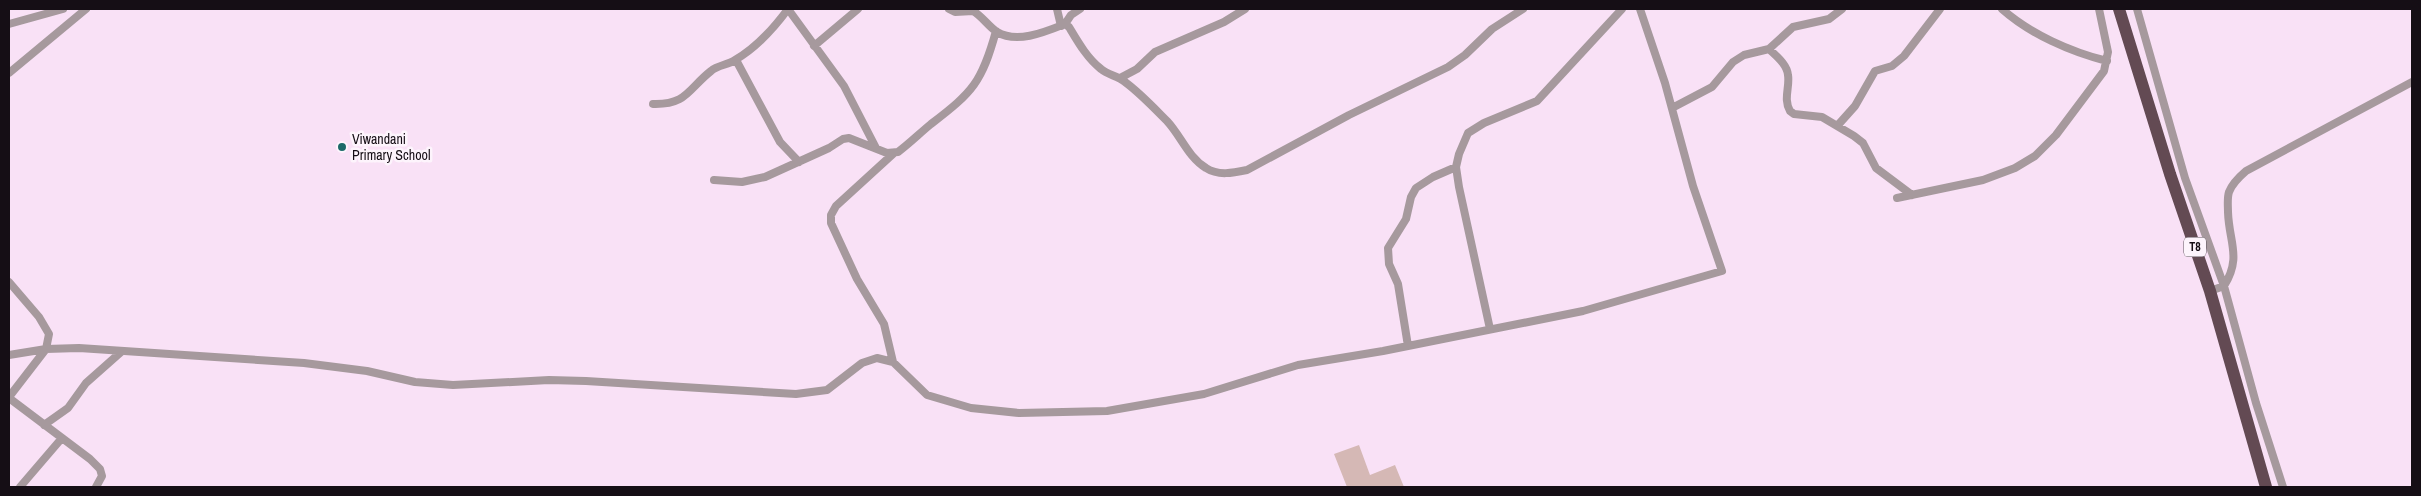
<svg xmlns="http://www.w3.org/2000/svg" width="2421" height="496" viewBox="0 0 2421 496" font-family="'Archivo Narrow',sans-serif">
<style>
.green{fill:#d5b8b5}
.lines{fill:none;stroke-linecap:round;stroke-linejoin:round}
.minor{stroke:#a6999d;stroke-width:8}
.trunk{stroke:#634a53;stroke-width:12}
.poi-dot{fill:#1c6969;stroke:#fdf4fc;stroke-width:2}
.labels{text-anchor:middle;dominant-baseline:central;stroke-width:5;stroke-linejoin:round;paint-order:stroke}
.shield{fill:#fdf4fc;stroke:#5b535a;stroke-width:1}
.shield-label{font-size:12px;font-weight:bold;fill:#150e15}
.poi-label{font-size:14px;fill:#150e15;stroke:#fdf4fc;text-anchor:start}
</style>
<rect width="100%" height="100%" fill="#f9e1f6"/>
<!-- green -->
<path class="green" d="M1359 445 1370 475 1395 465 1404 487H1347L1334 454Z"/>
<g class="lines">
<!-- minor -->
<path class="minor" d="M788 9 844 86 876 148
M949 9 955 12 973 11C982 16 988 26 997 32 1017 44 1045 32 1065 24L1069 27C1078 42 1087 58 1101 69 1108 75 1118 76 1125 82 1140 93 1154 108 1167 121 1181 136 1188 157 1206 168 1218 176 1233 173 1247 170L1349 115 1448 67 1465 55 1492 29 1523 9
M1057 9 1061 26
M2002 9C2030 34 2071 52 2107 61
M2137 9 2185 178 2224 286 2256 403 2283 487
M9 24 63 9
M1065 24 1071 15 1080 9
M814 46 858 9
M1769 49C1776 56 1787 64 1788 75 1790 87 1783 99 1790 111L1794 114 1822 117 1854 136 1863 143 1876 168 1912 195
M736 60 780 142 799 162
M9 73 86 9
M1120 78 1137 69 1155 52 1224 22 1245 9
M653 104C687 105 688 89 711 71 718 65 728 65 735 60 756 48 774 28 788 9
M1672 108 1712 87 1733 62 1744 55 1769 49 1793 27 1829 19 1842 9
M1838 125 1855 106 1875 71 1892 66 1904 56 1940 9
M714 180 742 182 765 177 829 148 843 139 849 138 887 153 898 152C910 143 920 133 931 124 973 92 982 82 996 31
M1897 198 1983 180 2015 168 2035 156 2056 135 2104 71 2108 52 2099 9
M9 282 39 317 49 334 46 349 9 397
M2210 291 2224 286C2242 257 2229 243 2228 212 2228 206 2227 198 2229 192 2232 184 2239 177 2246 171L2412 82
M1490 329 1459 187 1456 167 1459 154 1468 133 1484 123 1537 101 1622 9
M1408 346 1398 284 1389 264 1388 248 1406 219 1411 197 1416 188 1433 177 1456 167
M9 355 46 349 79 348 304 363 367 371 415 382 453 385 549 380 586 381 796 394 827 390 862 363 877 358 893 362 927 395 971 408 1019 413 1107 411 1204 394 1298 365 1383 351 1583 311 1722 271 1693 186 1665 83 1640 9
M893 362 884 324 857 279 831 223V215L836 206 894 153
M9 398 90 459 100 469 102 476 96 487
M44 425 68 408 86 383 121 352
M20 487 62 438"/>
<!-- trunk -->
<path class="trunk" d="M2119 9 2170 174 2210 291 2266 487"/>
</g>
<!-- markers -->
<circle class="poi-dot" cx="342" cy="147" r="5"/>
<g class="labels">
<!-- shield labels -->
<rect class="shield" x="2184" y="237.5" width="22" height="19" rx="4"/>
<g class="shield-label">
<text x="2195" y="247">T8</text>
</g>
<!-- poi labels -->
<g class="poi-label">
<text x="352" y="139">Viwandani<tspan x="352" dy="16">Primary School</tspan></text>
</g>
</g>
<!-- border -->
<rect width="2421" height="496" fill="none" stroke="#150e15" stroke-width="20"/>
</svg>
